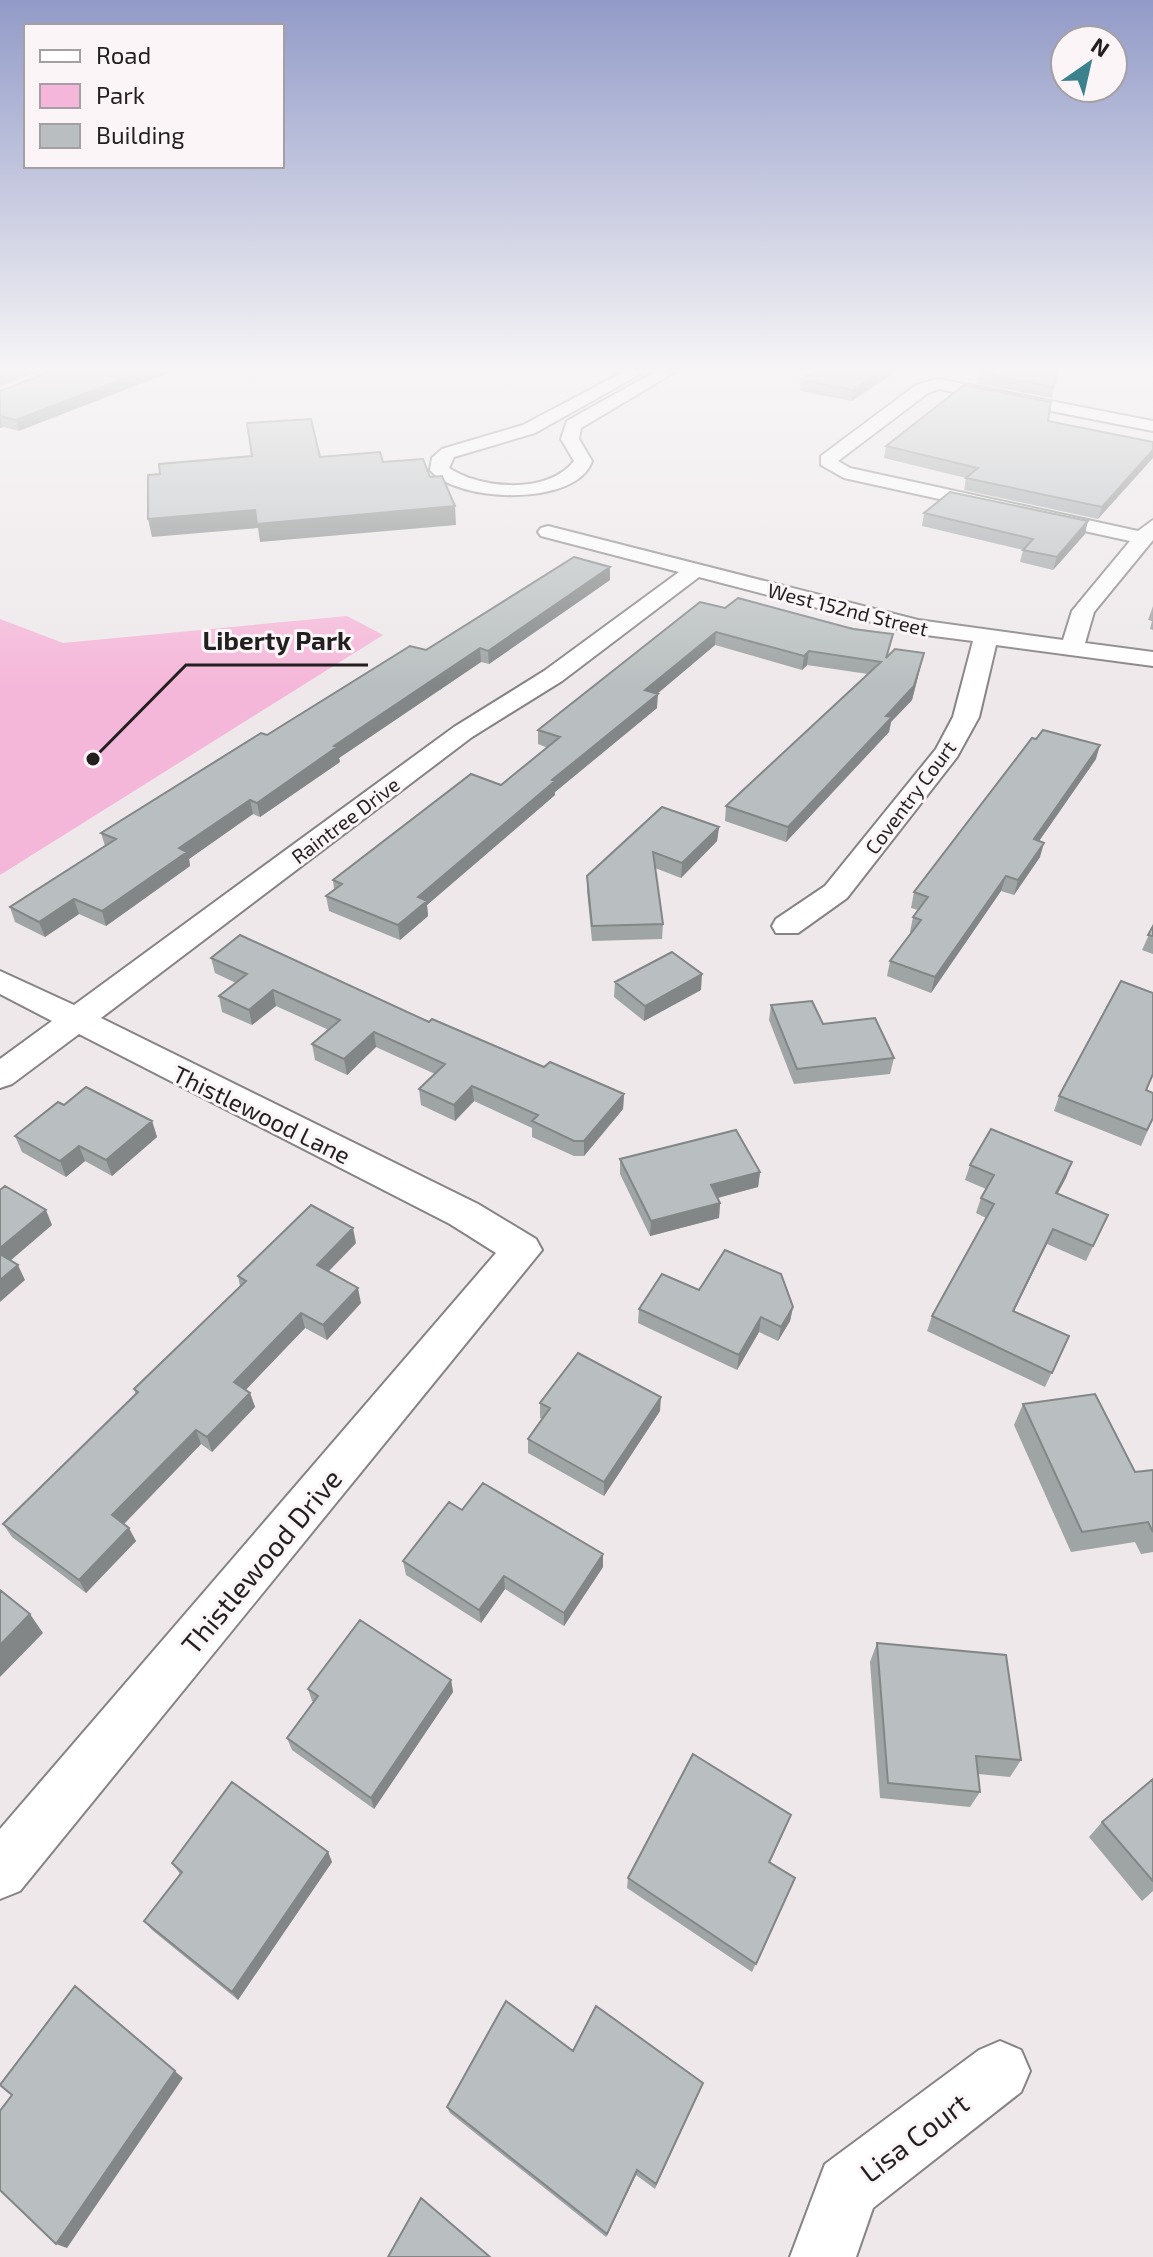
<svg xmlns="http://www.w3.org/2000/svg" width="1153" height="2257" viewBox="0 0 1153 2257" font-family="'Exo 2',sans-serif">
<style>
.green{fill:#f5b7d9}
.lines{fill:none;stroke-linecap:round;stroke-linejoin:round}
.minor-casing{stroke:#878385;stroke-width:4}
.minor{fill:#fff;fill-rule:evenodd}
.wall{fill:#9fa4a5}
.shaded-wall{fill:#828686}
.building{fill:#b9bfc0;stroke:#828686;stroke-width:2}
.labels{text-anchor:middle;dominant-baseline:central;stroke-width:6;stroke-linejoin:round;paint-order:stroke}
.far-street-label{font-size:20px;fill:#211f20;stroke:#fbf5f8}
.street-label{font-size:24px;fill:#211f20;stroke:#fbf5f8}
.near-street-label{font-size:28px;fill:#211f20;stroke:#fbf5f8}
.leader{fill:none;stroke:#211f20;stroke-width:3}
.callout-dot{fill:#211f20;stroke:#fbf5f8;stroke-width:3}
.callout-label{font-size:26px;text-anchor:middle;font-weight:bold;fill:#211f20;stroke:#fbf5f8;stroke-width:6;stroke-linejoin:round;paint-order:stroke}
</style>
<rect width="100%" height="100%" fill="#eee8eb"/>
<!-- green -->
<path class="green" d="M347 616 383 635 0 875V619L63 643Z"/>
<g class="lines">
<defs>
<path id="minor" d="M627 370H647L535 433 454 457 449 468C480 489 548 495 574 461L561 439 567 421 658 370H678L581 428 579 439 592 461C577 507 457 503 430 470L432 458 442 449 523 425Z
M938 379 1153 421V431L939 389 928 393 838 461 850 468 1138 531 1153 520V540L1094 612 1085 643 1153 652V666L996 645 979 717 957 757 847 898 798 933H776L772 926 776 919 825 886 936 749 953 717 973 641 918 634 699 577 562 681 472 737 101 1018 478 1204 536 1239 542 1250 20 1891 0 1899V1829L496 1253 450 1224 79 1034 12 1084 0 1088V1059L52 1021 0 994V971L74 1005 454 727 544 671 679 572 541 536 538 532 541 528 548 526 918 620 1063 640 1072 611 1130 541 844 478 821 465V456L916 385Z
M1000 2041 1021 2050 1030 2071 1021 2092 873 2208 856 2257H790L825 2164 979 2050Z"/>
</defs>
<!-- minor casing -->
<use href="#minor" class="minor-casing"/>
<!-- minor -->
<use href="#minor" class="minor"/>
</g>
<!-- wall -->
<path class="wall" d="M54 370 19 431 3 427 0 428V391Z
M898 370 852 401 800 391 801 380Z
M1057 371 1052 398 978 384 980 373Z
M1048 421 1153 442 1098 519 964 490 966 478 884 458 886 446Z
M924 513 1085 534 1053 570 1020 562 1023 550 922 526Z
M610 567V580L489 664 481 662 339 758 340 762 260 817 253 814 189 859 190 866 106 926 79 914 45 937 15 922 10 907 105 846 101 833 267 735 426 650Z
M1153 606V630L1150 629 1152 621 1148 620Z
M725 608 893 634 888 655 924 653 912 700 891 722 889 732 786 842 725 821 726 806 868 674 807 665 802 670 715 645 657 694V708L555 792V795L427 905 428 916 400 940 329 911 326 896 334 889 333 880 501 785 548 748 538 744V730Z
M1096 759 1039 841 1040 857 1014 895 1001 891 931 993 887 976 890 961 911 933 910 932 913 917 918 910 911 908 914 892Z
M719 827 717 841 681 878 655 868 663 924 662 939 592 941 587 891V876Z
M1153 926V954L1142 950Z
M211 958 429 1022 544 1067 624 1094 623 1109 584 1156H574L532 1137V1128L474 1101 455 1121 421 1105 419 1089 435 1074 376 1047 347 1075 315 1060 312 1044 329 1030 276 1006 252 1025 222 1012 219 996 236 983 215 973Z
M615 982 701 990 644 1021 614 997Z
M771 1005 823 1024 894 1058 890 1074 794 1084 769 1020Z
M1059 1096 1153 1119 1141 1146 1054 1111Z
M64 1105 152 1121 157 1137 112 1176 85 1161 66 1177 22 1152 15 1136Z
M620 1159 760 1172 758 1187 718 1198 720 1203 719 1218 650 1236 620 1174Z
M1072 1162 1057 1193 1108 1215 1086 1261 1047 1244 1014 1311 1069 1336 1045 1387 927 1331 932 1316 986 1218 976 1213 981 1198 986 1189 965 1180 970 1165Z
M356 1243 328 1272 361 1303 327 1340 305 1328 245 1390 250 1393 255 1407 212 1452 201 1444 124 1524 136 1541 86 1593 12 1537 3 1524 136 1395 134 1389 240 1286 238 1276Z
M699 1290 793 1307 790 1321 778 1341 759 1332 737 1370 638 1323 639 1309Z
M540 1403 660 1411 604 1496 528 1453V1439L542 1419 540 1418Z
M1023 1404 1135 1472 1153 1470V1552L1141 1554 1135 1542 1071 1552 1014 1425Z
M462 1510 603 1567 564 1626 505 1589 481 1623 406 1575 403 1561Z
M877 1643 1021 1760 1010 1777 978 1774 980 1792 970 1807 880 1798 870 1662Z
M451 1680 453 1692 374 1809 292 1750 287 1738 314 1702 312 1701 308 1689Z
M1153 1779V1891L1142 1901 1089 1837 1102 1822Z
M787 1825 770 1863 795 1878 752 1972 627 1888 628 1878Z
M328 1852 332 1862 238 2000 152 1930 144 1921 180 1874 172 1863Z
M573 2051 703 2083 655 2189 636 2175 606 2237 450 2113 447 2107Z"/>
<!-- shaded-wall -->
<path class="shaded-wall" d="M10 370H44L0 386V374Z
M146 370H176L19 431 16 420Z
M883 370H898L852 401 853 390Z
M0 416 3 427 0 428Z
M1153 450V458L1098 519 1102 507Z
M455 506 456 525 260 542 258 528 152 537 148 519 255 510Z
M1088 521 1085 534 1053 570 1057 557Z
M610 567V580L489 664 488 651Z
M716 632 715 645 645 704V690Z
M480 648 481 662 339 758 340 762 260 817 257 803 334 746Z
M809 651 807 665 802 670 804 656Z
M924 653 912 700 891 722 889 732 786 842 788 827 886 716Z
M658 694 657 708 555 792V795L427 905 428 916 400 940 398 925 418 897 552 780Z
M1100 745 1096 759 1030 854 1034 839Z
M250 800 253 814 189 859 190 866 106 926 102 911 179 848Z
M719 827 717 841 681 878 682 863Z
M1044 843 1040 857 1014 895 1018 880Z
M1006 876 1001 891 931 993 935 977Z
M74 899 79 914 45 937 39 922Z
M702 974 701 990 644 1021 645 1006Z
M273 990 276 1006 252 1025 249 1010Z
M374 1032 376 1047 347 1075 344 1059Z
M472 1086 474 1101 455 1121 454 1105Z
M624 1094 623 1109 584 1156V1141Z
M152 1121 157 1137 112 1176 106 1160Z
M79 1146 85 1161 66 1177 60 1161Z
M1072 1162 1066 1178 1050 1208 1056 1193Z
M760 1172 758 1187 709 1200 711 1185Z
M720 1203 719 1218 650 1236 651 1221Z
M46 1210 52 1225 3 1267 0 1261V1248Z
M353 1228 356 1243 320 1280 317 1265Z
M1053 1229 1047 1244 1007 1325 1013 1311Z
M18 1265 25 1280 0 1302V1280Z
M358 1288 361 1303 327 1340 323 1325Z
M793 1307 790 1321 778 1341 781 1327Z
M301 1313 305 1328 239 1397 234 1382Z
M761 1317 759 1332 737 1370 739 1355Z
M250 1393 255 1407 212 1452 207 1437Z
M661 1397 660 1411 604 1496V1482Z
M196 1430 201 1444 119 1529 112 1515Z
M129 1528 136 1541 86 1593 79 1580Z
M603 1554V1567L564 1626V1613Z
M504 1576 505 1589 481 1623 479 1610Z
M30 1614 43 1633 0 1677V1645Z
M451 1680 453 1692 374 1809 371 1798Z
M328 1852 332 1862 238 2000 232 1992Z
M75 1986 183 2078 67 2248 56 2244Z
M637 2170 636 2175 606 2237 607 2234Z"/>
<!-- building -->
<path class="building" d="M54 370H146L16 420 0 416V391Z
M816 370H883L853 390 801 380Z
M984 370H1053L1057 371 1054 387 980 373Z
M964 385 1051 402 1048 421 1153 442V450L1102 507 966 478 978 468 886 446Z
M311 419 320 457 380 452 383 462 423 459 430 477 442 476 455 506 257 524 255 510 148 519V475L160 474 159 464 252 456 247 423Z
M950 492 1088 521 1057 557 1023 550 1033 539 924 513Z
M574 557 610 567 488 651 480 648 334 746 337 747 257 803 250 800 179 848 187 852 102 911 74 899 39 922 10 907 116 839 101 833 261 733 267 735 410 646 426 650Z
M738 598 853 629 893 634 886 658 895 649 924 653 914 686 886 716 892 717 788 827 726 806 881 662 809 651 804 656 716 632 645 690 658 694 552 780 555 781 418 897 427 901 398 925 326 896 342 884 333 880 471 774 501 785 560 737 538 730 700 602 725 608Z
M1043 730 1100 745 1034 839 1044 843 1018 880 1006 876 935 977 890 961 921 920 913 917 928 897 914 892 1032 738 1036 739Z
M662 807 719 827 682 863 653 852 663 924 592 926 587 876Z
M1153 926V936L1148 935Z
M240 935 429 1022 432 1019 544 1067 550 1062 624 1094 584 1141H574L532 1121 538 1115 472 1086 454 1105 419 1089 445 1064 374 1032 344 1059 312 1044 340 1020 273 990 249 1010 219 996 247 974 211 958Z
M672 952 702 974 645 1006 615 982Z
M1121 981 1153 993V1074L1146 1090 1153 1093V1118L1147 1130 1059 1096Z
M812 1001 823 1024 875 1018 894 1058 797 1069 771 1005Z
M86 1087 152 1121 106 1160 79 1146 60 1161 15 1136 58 1102 64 1105Z
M991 1129 1072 1162 1056 1193 1108 1215 1093 1246 1053 1229 1013 1311 1069 1336 1052 1373 932 1316 994 1204 981 1198 994 1175 970 1165Z
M736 1130 760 1172 711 1185 720 1203 651 1221 620 1159Z
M5 1186 46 1210 0 1248V1190Z
M311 1205 353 1228 317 1265 358 1288 323 1325 301 1313 234 1382 250 1393 207 1437 196 1430 112 1515 129 1528 79 1580 3 1524 138 1392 134 1389 246 1281 238 1276Z
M725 1250 781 1274 793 1307 781 1327 761 1317 739 1355 639 1309 662 1274 699 1290Z
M0 1254 18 1265 0 1280Z
M578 1353 661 1397 604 1482 528 1439 550 1408 540 1403Z
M1095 1394 1135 1472 1153 1470V1532L1148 1522 1082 1532 1023 1404Z
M483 1483 603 1554 564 1613 504 1576 479 1610 403 1561 449 1502 462 1510Z
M0 1590 30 1614 0 1645Z
M360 1620 451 1680 371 1798 287 1738 318 1696 308 1689Z
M877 1643 1006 1655 1021 1760 976 1756 980 1792 888 1783Z
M693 1754 791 1815 769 1862 795 1878 756 1964 628 1878Z
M1153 1779V1881L1102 1822Z
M232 1782 328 1852 232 1992 144 1921 182 1872 172 1863Z
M75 1986 175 2071 56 2244 0 2190V2111L12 2095 0 2085Z
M506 2001 573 2051 596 2006 703 2083 656 2184 637 2170 607 2234 447 2107Z
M421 2198 490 2257H388Z"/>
<!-- sky -->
<linearGradient id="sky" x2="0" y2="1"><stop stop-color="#929bc8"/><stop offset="0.54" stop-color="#f7f5f6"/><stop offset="1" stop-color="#f7f5f6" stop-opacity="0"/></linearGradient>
<rect width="1153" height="686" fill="url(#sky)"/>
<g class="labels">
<!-- far-street labels -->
<g class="far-street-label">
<text transform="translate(848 609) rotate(14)">West 152nd Street</text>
<text transform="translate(910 797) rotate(-53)">Coventry Court</text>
<text transform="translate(345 820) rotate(-37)">Raintree Drive</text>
</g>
<!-- street labels -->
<g class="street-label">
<text transform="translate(262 1114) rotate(26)">Thistlewood Lane</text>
</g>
<!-- near-street labels -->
<g class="near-street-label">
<text transform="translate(261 1561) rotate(-50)">Thistlewood Drive</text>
<text transform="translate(914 2137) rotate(-37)">Lisa Court</text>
</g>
</g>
<!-- callouts -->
<path class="leader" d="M93 759L186 665H368"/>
<circle class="callout-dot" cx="93" cy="759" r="8"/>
<g class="callout-label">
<text x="277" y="650">Liberty Park</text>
</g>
<!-- legend -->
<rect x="24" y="24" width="260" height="144" fill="#fbf5f8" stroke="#a49fa2" stroke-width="2"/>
<rect x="40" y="50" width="40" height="12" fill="#ffffff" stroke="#a49fa2" stroke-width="2"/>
<text x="96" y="64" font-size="24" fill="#211f20">Road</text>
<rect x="40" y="84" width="40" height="24" fill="#f5b7d9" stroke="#a49fa2" stroke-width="2"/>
<text x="96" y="104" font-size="24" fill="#211f20">Park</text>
<rect x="40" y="124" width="40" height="24" fill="#b9bfc0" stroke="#a49fa2" stroke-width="2"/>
<text x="96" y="144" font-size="24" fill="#211f20">Building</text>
<!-- north arrow -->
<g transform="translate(1089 64) rotate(34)"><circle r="38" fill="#fbf5f8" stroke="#a49fa2" stroke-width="2"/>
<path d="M0-6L14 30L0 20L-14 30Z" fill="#3c828d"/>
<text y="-12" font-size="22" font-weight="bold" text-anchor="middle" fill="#211f20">N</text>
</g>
</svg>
